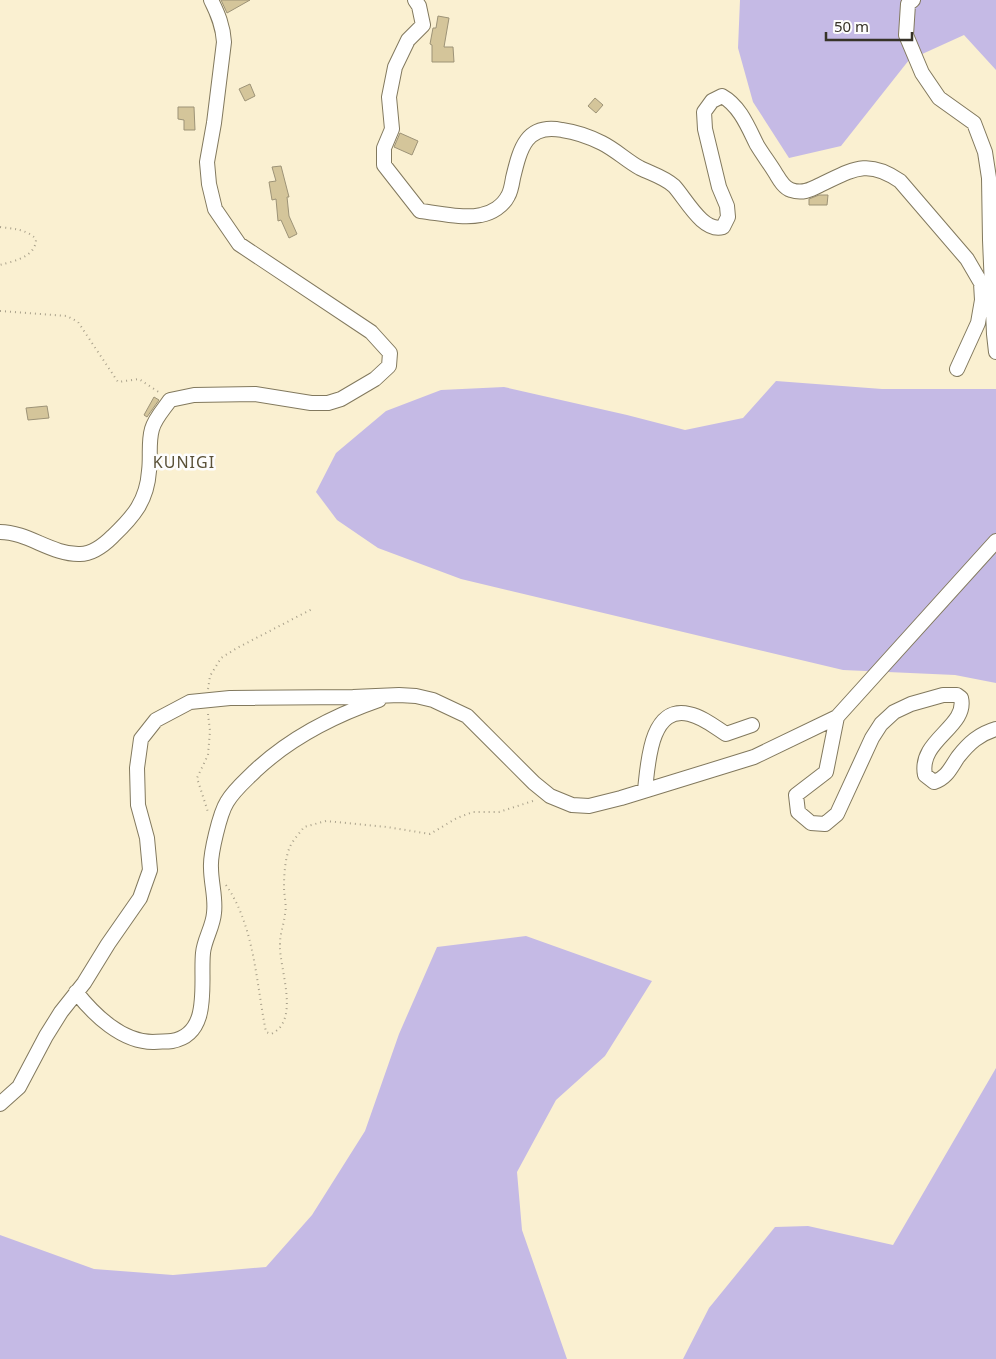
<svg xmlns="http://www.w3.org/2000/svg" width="996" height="1359" viewBox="0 0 996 1359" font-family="'Noto Sans',sans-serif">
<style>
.forest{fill:#c5bae5}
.building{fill:#d4c59a;stroke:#9d9377}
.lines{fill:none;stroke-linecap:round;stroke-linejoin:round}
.minor-casing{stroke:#82795e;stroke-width:16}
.path{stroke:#a9a18b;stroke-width:2;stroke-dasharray:1 4;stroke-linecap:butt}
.minor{stroke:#fff;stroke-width:14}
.labels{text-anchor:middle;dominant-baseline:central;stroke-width:5;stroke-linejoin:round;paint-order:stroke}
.quarter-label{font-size:16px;letter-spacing:1px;fill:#5a5137;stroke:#fdfdfd}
</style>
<rect width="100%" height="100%" fill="#faf0d1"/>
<!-- forest -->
<path class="forest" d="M740 0H996V70L964 35 909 60 841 146 789 158 753 102 738 48Z
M776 381 882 389H996V683L955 675 843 670 461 579 378 548 337 520 316 492 336 453 386 411 441 390 504 387 627 415 685 430 743 418Z
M526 936 652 981 605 1056 556 1100 517 1172 522 1230 567 1359H0V1235L94 1269 173 1275 266 1267 312 1215 365 1131 399 1034 437 947Z
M996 1068V1359H683L709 1308 775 1227 808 1226 893 1245Z"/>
<!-- building -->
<path class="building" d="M221 0H250L227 13Z
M438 16 449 18 444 47H453L454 62H432V45L430 44 433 28H436Z
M250 84 255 96 245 101 239 89Z
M595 98 603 105 596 113 588 106Z
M178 107H194L195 130H184V120L178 119Z
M400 133 418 141 412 155 394 147Z
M281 166 289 197H287L289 216 297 234 289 238 281 220 278 221 276 199 272 200 269 182 276 181 272 167Z
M819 195H828L827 205H809V199Z
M154 397 159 400 147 417 144 415Z
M47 406 49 418 28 420 26 408Z"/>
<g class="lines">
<defs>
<path id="minor" d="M415 0 419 6 423 25 408 40 395 67 389 97 392 129 384 148V165L420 211C439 213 462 219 481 215 492 213 503 206 508 196 511 191 512 184 513 178 520 149 526 123 562 130 576 132 590 137 602 143 616 150 627 161 640 168 652 174 664 177 674 186 686 199 703 233 723 227L728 217 727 206 719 187 705 129 704 112 712 101 722 96C740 106 748 127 757 145 763 155 770 164 776 174 779 179 784 188 791 190 802 194 810 190 820 185 852 170 867 158 900 181L967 259 981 283 982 300 978 323 957 369
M913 0 908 4 906 35 922 73 939 98 974 123 985 152 989 178 990 240 994 334 996 352
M0 532C28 532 52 555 80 554 93 554 104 545 113 536 133 517 147 501 149 471 151 457 148 443 152 429 155 418 164 409 170 400L194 395 255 394 311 403H328L341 399 375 379 389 366 390 353 371 332 239 244 215 209 209 184 207 162 214 123 224 42C223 26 218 14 211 0
M837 717 826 772 796 795 798 812 811 823 825 824 837 814 872 738 881 724 894 712 911 704 943 695H957L961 698C968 727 918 740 925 775L934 782C947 778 951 767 958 757 969 743 979 734 996 729
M645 790C648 764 650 705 689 714 703 717 715 727 726 734L752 725
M76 992C94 1015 122 1042 153 1042 159 1041 166 1042 172 1041 212 1034 200 982 203 953 204 940 213 927 214 913 216 898 211 883 211 868 210 854 220 813 227 802 234 790 245 781 255 771 290 738 333 716 379 700
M0 1104 19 1087 46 1036 61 1012 84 983 108 944 140 898 150 870 147 838 138 805 137 768 141 739 156 720 190 702 230 698 353 697 399 695 416 696 433 700 467 716 534 783 550 796 572 805 589 806 621 798 754 757 837 717 996 541"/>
</defs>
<!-- minor casing -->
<use href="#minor" class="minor-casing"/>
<!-- path -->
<path class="path" d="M0 227C14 229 26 229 36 239 36 257 14 261 0 265
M0 311 67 316 78 322 118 382 139 379 160 393
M208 689 210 676 221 658 237 648 314 608
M208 714 210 731 208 755 197 778 208 812
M226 885C255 927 256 983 266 1032L271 1034C301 1021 279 968 280 945 280 932 284 925 285 914 287 906 284 896 284 887 284 875 285 860 289 849 292 841 299 834 304 827L326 821 387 827 430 834 457 818 473 812H499L536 800"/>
<!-- minor -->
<use href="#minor" class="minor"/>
</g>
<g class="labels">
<!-- quarter labels -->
<g class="quarter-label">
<text x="184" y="462">KUNIGI</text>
</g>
</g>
<!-- scale -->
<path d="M826 32v8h86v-8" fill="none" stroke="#373328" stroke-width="2.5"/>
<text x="834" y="32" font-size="15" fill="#373328" stroke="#fdfdfd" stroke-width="4" paint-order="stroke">50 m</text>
</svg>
